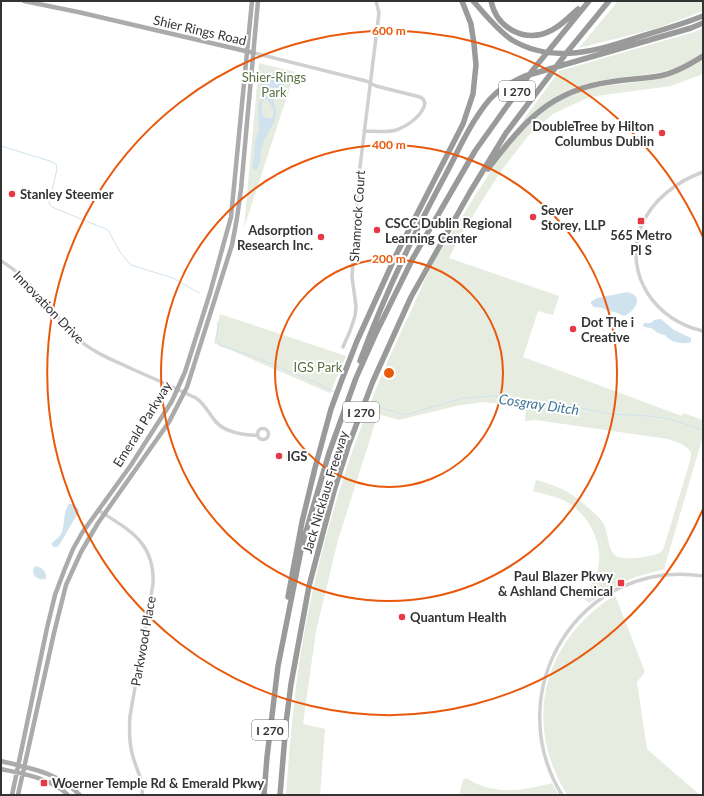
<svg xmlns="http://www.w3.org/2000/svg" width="704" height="796" viewBox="0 0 704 796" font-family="Lato,sans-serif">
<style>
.green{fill:#e6ecdf}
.water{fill:#cfe2ee;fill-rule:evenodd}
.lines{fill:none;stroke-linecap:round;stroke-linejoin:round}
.stream{stroke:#cfe2ee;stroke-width:1}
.minor{stroke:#d0d0d0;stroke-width:3.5}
.major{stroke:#ababab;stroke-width:4.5}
.highway{stroke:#9a9a9a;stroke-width:5.5}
.ring{fill:none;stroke:#e8590c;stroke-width:2}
.poi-dot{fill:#e63946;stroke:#fff;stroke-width:1.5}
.labels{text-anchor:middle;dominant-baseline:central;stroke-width:4;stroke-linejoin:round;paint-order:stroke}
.shield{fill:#fff;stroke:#707070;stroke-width:1}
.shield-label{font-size:12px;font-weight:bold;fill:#333}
.street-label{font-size:13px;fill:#333;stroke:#fff}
.park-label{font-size:13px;fill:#56703f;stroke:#fff}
.poi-label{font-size:13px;font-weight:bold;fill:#333;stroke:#fff;text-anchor:start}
.water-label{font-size:14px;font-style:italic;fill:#3f7597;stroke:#fff}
.centre{fill:#e8590c;stroke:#fff;stroke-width:2}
.ring-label{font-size:12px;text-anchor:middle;font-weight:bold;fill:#e8590c;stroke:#fff;stroke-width:4;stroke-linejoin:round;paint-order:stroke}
</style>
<rect width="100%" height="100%" fill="#fff"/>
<!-- green -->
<path class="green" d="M618 1H703V11L658 28 579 48Z
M703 28V54C668 81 622 72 583 85 556 93 540 107 520 127L519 126 559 71 694 32Z
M703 60V74L671 86 589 97 553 114 528 136 499 174 462 233 449 258 559 296 553 315 538 311 523 357 682 416 683 413 703 420V436L664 569 635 577 611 589 589 603 583 598C589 589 596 579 598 568 604 541 587 512 563 500 554 496 543 494 533 491L536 480C561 487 571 492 590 509 595 514 601 518 604 525 609 535 607 549 616 556 623 561 654 557 661 552 662 551 664 547 664 547L690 461C690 460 691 455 691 454 690 446 675 441 668 439L536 420 525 421 526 406 483 402 456 406 399 420 378 414 338 540 316 631 303 724 325 729 320 795H286C290 743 294 691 303 640 323 526 360 416 410 313 420 292 428 270 440 251 446 240 454 230 460 220 485 180 509 138 547 108 578 84 616 86 652 80 670 77 688 69 703 60Z
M259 63 295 72 244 228Z
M220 314 346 356 330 393 214 343Z
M615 595 645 672 637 682 647 749 700 795H567C522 721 543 641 615 595Z
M466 778C495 796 521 791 552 783L559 795H459L463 780Z"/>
<!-- water -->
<path class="water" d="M274 73C280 74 282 77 284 83 282 88 278 91 275 96 272 101 277 109 276 115 274 127 265 135 262 146 259 155 263 163 256 170L253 169 252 167 254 158 255 142 259 130 258 105 262 97 260 95V82L263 77H267L270 74ZM264 98 267 99 274 110 273 117 270 119 264 117C260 110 261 105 264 98Z
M627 292 633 294 637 298C638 306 631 313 624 316L615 312 608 311 603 308 594 307 591 304V302L597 298Z
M661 319 674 330 691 338V342C683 345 669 342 665 335L658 333 651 328 644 327 643 325 644 323H651L654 320Z
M69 504H73L79 509V511L60 544 57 547H54L51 544C55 540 60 537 62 532 65 523 63 512 69 504Z
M35 566C42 567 47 572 46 579 38 581 29 574 35 566Z"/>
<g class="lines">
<!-- stream -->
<path class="stream" d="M1 146 50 161 56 164 57 169 49 203 52 207 108 230 120 252 131 265 173 278 199 293
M218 322 217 338 220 346 227 347 262 360 317 383 334 392
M375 406 405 415 463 398 495 396 553 405 580 408 611 414 650 416 670 419 703 430"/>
<!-- minor -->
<path class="minor" d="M254 53 366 81 376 86 420 97 423 99 425 103C423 115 408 126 396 130 387 133 374 131 364 131
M703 172C677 181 651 201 641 227 623 275 656 321 703 331
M1 261C30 277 53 316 78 339 94 353 113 360 132 369 153 378 175 388 196 398 205 404 209 414 216 422 225 432 245 436 258 435
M343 347 350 331 355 316 356 306 352 277 358 183 379 13 376 1
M257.5 434a5.5 5.5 0 1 1 11 0a5.5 5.5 0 1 1-11 0Z
M98 510C129 530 155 542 153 584L130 716C129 729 129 740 132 753 135 767 144 780 142 795
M562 795C498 691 580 557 703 576"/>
<!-- major -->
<path class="major" d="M24 1 78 12 254 53
M1 761C32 769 57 772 80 795
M1 769C24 774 51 778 68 795
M12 795 47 628 55 595 64 571 73 549 82 533 131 465 172 401 185 372 210 293 231 217 252 1
M18 795 54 633 66 585 81 552 98 523 169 422 187 387 232 245 237 218 241 189 258 1"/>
<!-- highway -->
<path class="highway" d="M473 1C485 14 497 30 512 40 554 65 599 50 642 36 662 30 683 24 703 16
M491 1C497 29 526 44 552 30 562 25 570 16 578 9
M488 169C523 122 551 90 610 82 627 79 643 79 659 76 675 73 689 65 703 56
M360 361C384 296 414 233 447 172 460 147 472 120 490 99 500 88 512 82 525 76L691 28 703 23
M288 597 302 522 315 468 331 409 341 382 357 341 396 255 463 124 473 94 476 65 474 44 471 24 462 1
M264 795 267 757 278 666 302 545 329 453 356 378 377 331 413 258 475 151 532 71 589 1
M280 795 286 723 291 684 309 586 334 491 349 444 373 381 411 297 470 192 506 133 568 51 609 1"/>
</g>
<!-- distance rings -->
<g class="ring">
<circle cx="389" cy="373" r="114"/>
<circle cx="389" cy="373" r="228"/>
<path d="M703 509A342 342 0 1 1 703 237"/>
</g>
<!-- markers -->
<g class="poi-dot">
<circle cx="662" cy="133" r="4"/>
<circle cx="12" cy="194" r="4"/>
<circle cx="533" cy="217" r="4"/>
<rect x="637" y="217" width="8" height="8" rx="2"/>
<circle cx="377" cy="230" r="4"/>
<circle cx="321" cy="237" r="4"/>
<circle cx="573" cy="329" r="4"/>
<circle cx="279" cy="456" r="4"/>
<rect x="617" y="579" width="8" height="8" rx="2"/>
<circle cx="402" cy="617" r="4"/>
<rect x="40" y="779" width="8" height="8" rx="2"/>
</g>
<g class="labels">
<!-- shield labels -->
<g class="shield">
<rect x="499" y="81" width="36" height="20" rx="3"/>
<rect x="343" y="402" width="36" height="20" rx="3"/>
<rect x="252" y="720" width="36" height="20" rx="3"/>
</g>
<g class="shield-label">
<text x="517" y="91">I 270</text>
<text x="361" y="412">I 270</text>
<text x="270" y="730">I 270</text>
</g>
<!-- street labels -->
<g class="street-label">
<text transform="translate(200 30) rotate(13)">Shier Rings Road</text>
<text transform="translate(357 216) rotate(-86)">Shamrock Court</text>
<text transform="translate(49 307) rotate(46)">Innovation Drive</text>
<text transform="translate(142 424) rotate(-58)">Emerald Parkway</text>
<text transform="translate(325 492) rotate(-73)">Jack Nicklaus Freeway</text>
<text transform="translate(143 641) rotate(-80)">Parkwood Place</text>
</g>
<!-- park labels -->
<g class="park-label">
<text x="274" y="77">Shier-Rings<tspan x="274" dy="15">Park</tspan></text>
<text x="318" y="367">IGS Park</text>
</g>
<!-- poi labels -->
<g class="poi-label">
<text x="654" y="126" text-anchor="end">DoubleTree by Hilton<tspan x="654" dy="15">Columbus Dublin</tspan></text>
<text x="20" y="194">Stanley Steemer</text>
<text x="541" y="210">Sever<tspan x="541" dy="15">Storey, LLP</tspan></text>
<text x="385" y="223">CSCC Dublin Regional<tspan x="385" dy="15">Learning Center</tspan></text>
<text x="313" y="230" text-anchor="end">Adsorption<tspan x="313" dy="15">Research Inc.</tspan></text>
<text x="641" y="235" text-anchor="middle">565 Metro<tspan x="641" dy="15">Pl S</tspan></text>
<text x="581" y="322">Dot The i<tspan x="581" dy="15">Creative</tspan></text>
<text x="287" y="456">IGS</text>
<text x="613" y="576" text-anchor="end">Paul Blazer Pkwy<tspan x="613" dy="15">&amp; Ashland Chemical</tspan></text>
<text x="410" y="617">Quantum Health</text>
<text x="52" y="783">Woerner Temple Rd &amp; Emerald Pkwy</text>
</g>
<!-- water labels -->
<g class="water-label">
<text transform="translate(539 404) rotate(8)">Cosgray Ditch</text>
</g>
</g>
<circle cx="389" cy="373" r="6" class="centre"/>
<g class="ring-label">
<text x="389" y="35">600 m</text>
<text x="389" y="149">400 m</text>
<text x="389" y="263">200 m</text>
</g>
<!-- border -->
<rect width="704" height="796" fill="none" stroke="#333333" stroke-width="4"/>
</svg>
